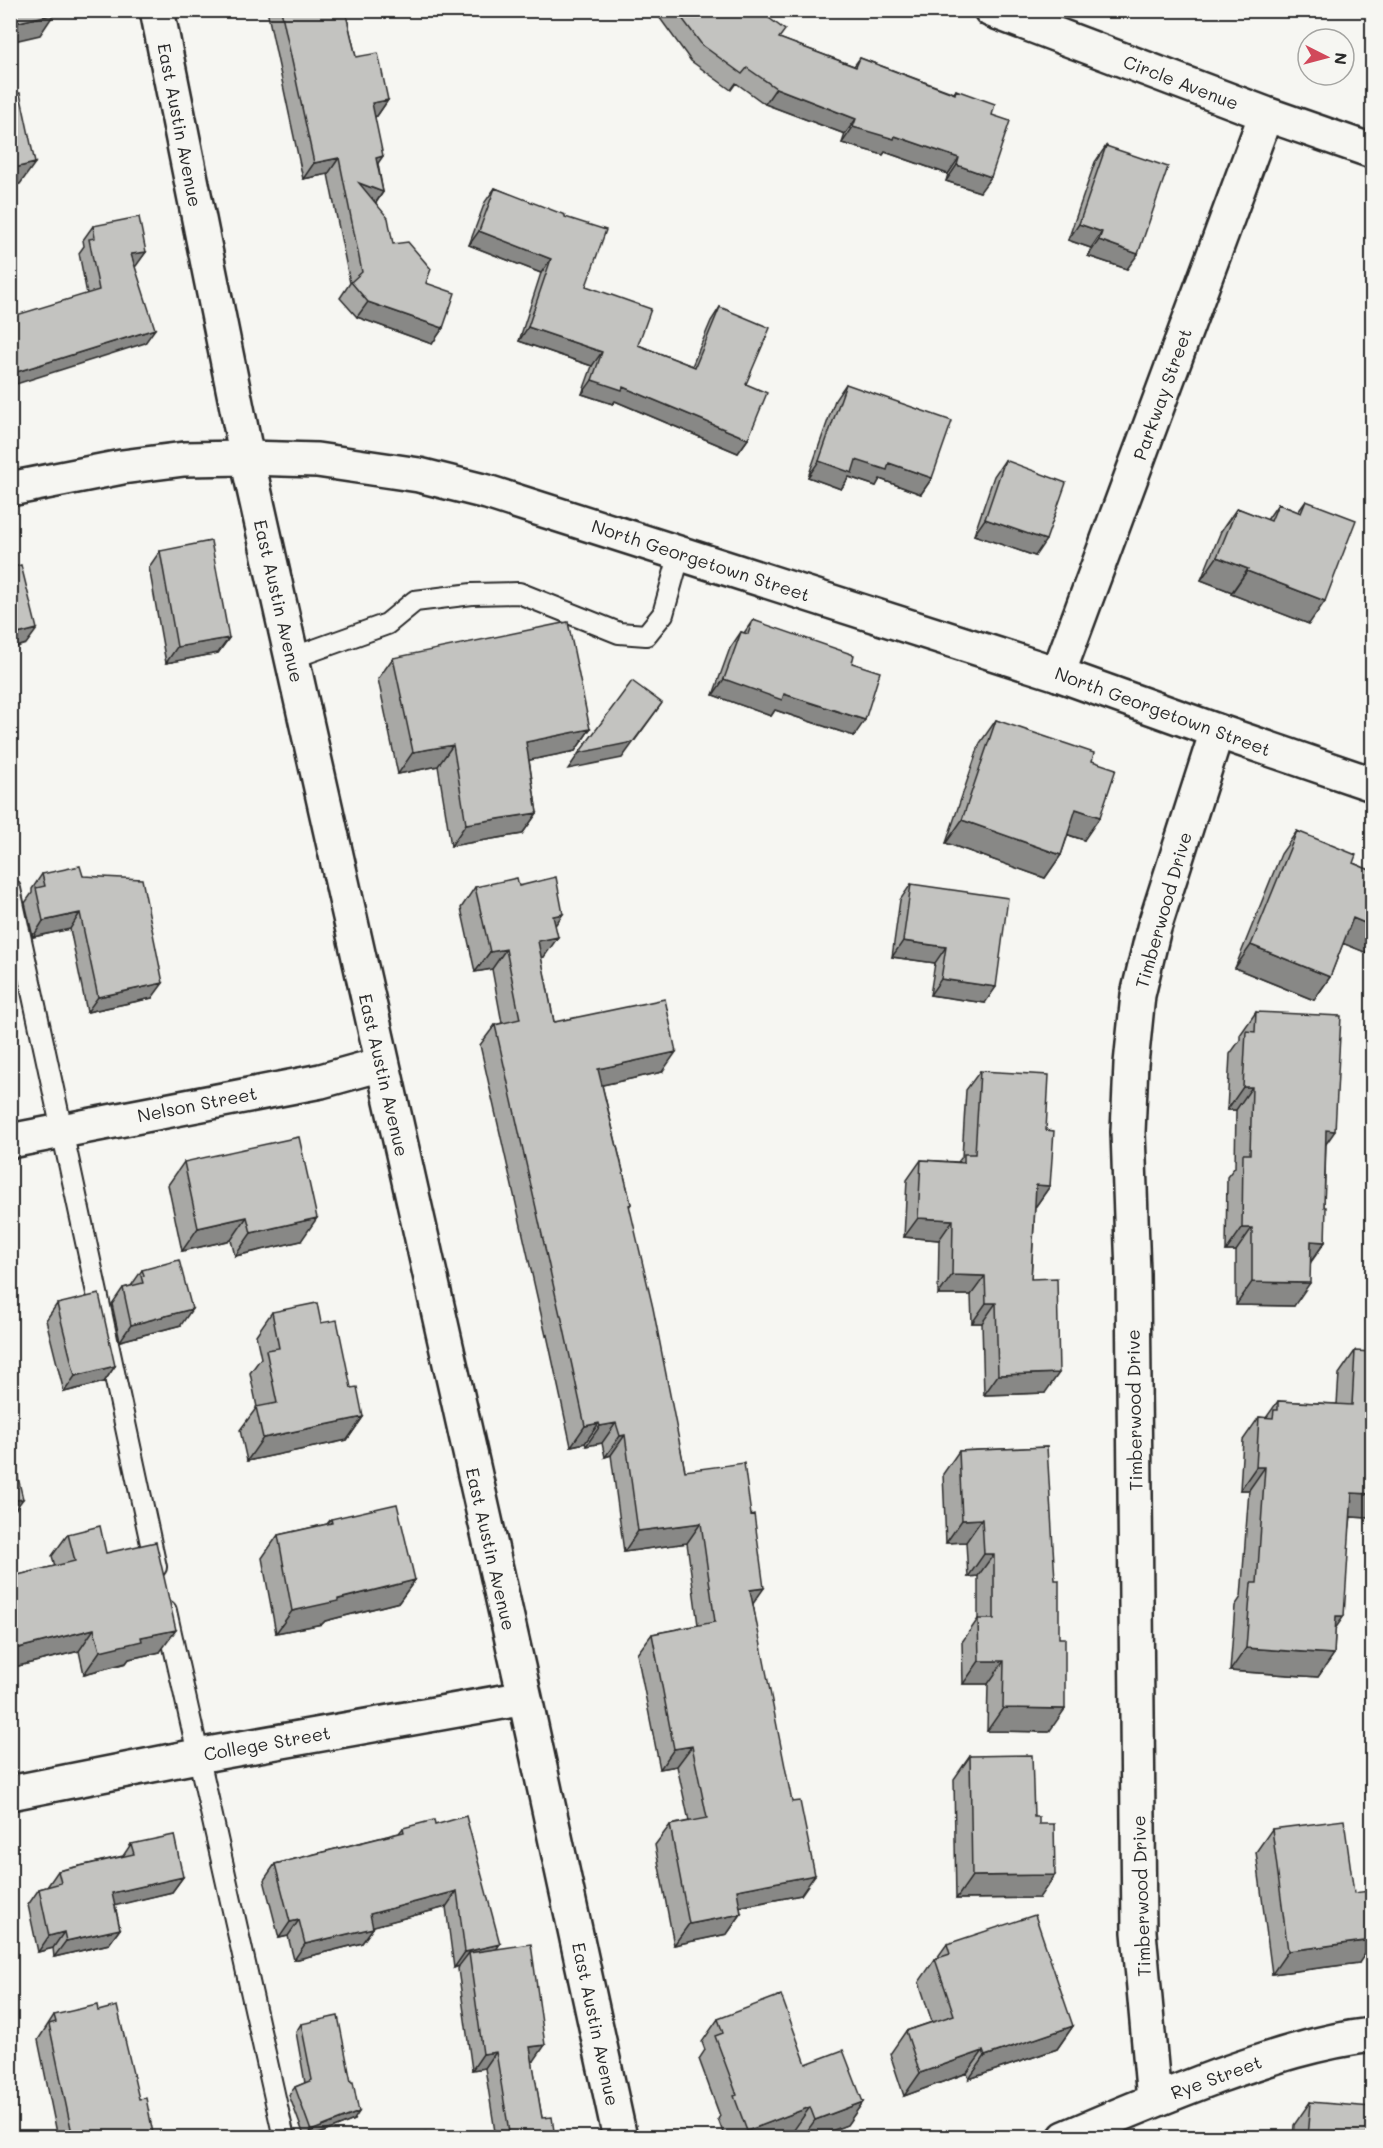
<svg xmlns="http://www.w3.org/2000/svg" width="1383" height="2148" viewBox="0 0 1383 2148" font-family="Mali,sans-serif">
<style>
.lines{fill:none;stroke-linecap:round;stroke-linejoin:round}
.lane-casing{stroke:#2b2b2b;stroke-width:24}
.street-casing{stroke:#2b2b2b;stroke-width:38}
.secondary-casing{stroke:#2b2b2b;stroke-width:38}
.lane{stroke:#f6f6f2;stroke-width:20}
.street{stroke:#f6f6f2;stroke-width:33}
.secondary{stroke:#f6f6f2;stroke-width:33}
.wall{fill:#a8a8a5;stroke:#2b2b2b;stroke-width:1.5}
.shaded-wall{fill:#888886;stroke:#2b2b2b;stroke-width:1.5}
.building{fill:#c3c3c0;stroke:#2b2b2b;stroke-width:1.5}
.labels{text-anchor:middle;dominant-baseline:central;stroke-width:5;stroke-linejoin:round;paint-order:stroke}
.street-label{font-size:18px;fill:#2b2b2b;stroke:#f6f6f2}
</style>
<rect width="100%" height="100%" fill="#f6f6f2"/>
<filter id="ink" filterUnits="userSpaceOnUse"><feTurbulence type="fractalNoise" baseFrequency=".0167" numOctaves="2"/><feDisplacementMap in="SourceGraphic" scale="12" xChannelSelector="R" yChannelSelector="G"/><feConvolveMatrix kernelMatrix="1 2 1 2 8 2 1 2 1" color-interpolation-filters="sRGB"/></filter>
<g filter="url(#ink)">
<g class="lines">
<defs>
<path id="lane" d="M292 658 387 624 415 601 472 594 519 593 619 633 646 635 663 614 680 553
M10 889 156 1567
M166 1611 284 2138"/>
<path id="street" d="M157 10 247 458 525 1698 620 2138
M991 10 1266 114 1372 151
M1058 674 1266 114
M10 1141 321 1081 382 1064
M10 1793 197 1756 525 1698
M1154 2100 1139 1932 1133 1274 1128 1132 1131 1064 1138 995 1154 928 1217 731
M1065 2138C1116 2116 1167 2095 1218 2076 1269 2058 1319 2041 1372 2035"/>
<path id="secondary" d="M10 489 122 467 184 459 247 458 317 460 419 475 487 492 1058 674 1217 731 1372 784"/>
</defs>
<!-- lane casing -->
<use href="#lane" class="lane-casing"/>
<!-- street casing -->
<use href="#street" class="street-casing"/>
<!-- secondary casing -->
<use href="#secondary" class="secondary-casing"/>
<!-- lane -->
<use href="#lane" class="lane"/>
<!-- street -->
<use href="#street" class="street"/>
<!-- secondary -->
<use href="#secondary" class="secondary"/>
</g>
<!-- wall -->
<path class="wall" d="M267 10H345L356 57 388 100 377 116H375L378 164 383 192 376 203 393 244 426 283 443 328 432 344 357 317 340 298 350 283 328 174 303 179Z
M654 10H758L779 38 854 66 860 58 954 93 956 90 992 115 980 192 946 181 948 174 885 152 883 155 842 143 845 134 765 104 736 83 731 90 691 61Z
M1106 146 1127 269 1088 256 1091 248 1068 240 1095 162Z
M495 188 565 217 586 286 638 345 692 366 711 321 720 307 746 384 748 439 738 453 615 401 613 404 582 394 592 366 519 341 541 273 469 245 485 202Z
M93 226 146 252 135 266 145 343 87 294 79 253 84 246 83 240Z
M846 384 932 478 921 494 880 479 876 486 849 477 841 489 808 477 835 400Z
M1005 460 1035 556 974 535 994 476Z
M1306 501 1309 624 1231 594 1232 592 1201 580 1221 531 1237 508 1267 520 1278 504 1298 512Z
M160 551 229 638 218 653 166 663 149 567Z
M753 620 852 663 854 736 775 710 771 716 713 695 730 648 741 632 744 633Z
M393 658 590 729 575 751 529 760 537 813 522 834 451 846 438 766 398 774 378 679Z
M996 720 1092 761 1084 840 1068 835 1061 855 1045 878 946 843 980 743Z
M1297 831 1353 863 1372 871V955L1343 943 1330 977 1314 1000 1235 968 1281 854Z
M42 874 83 876 152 998 87 1012 70 929 33 937 25 903 32 893V889Z
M911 884 985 1003 930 995 935 963 892 957 900 900Z
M519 886 555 925 544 957 541 958 554 1022 662 1072 602 1085 631 1204 629 1207 685 1471 753 1604 801 1895 740 1907 741 1914 727 1934 674 1945 655 1845 670 1825 689 1821 677 1766 660 1769 637 1654 652 1634 698 1625 687 1543 624 1552 611 1455 605 1457 602 1443 586 1446 585 1443 571 1446 547 1335 546 1336 480 1045 495 1025 502 1023 492 969 475 972 461 908 475 887Z
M1256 1012 1326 1144 1324 1207 1325 1242 1311 1262 1294 1306 1236 1305V1251H1226L1227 1177 1235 1167 1236 1110H1227L1230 1054 1240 1040V1035Z
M980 1071 1046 1130 1050 1186 1036 1206H1035L1031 1279 1045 1393 984 1395 982 1323H972L971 1295H938L939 1240 904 1237 907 1180 921 1160 958 1162 962 1157 966 1090Z
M184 1162 301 1241 235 1256 231 1240 182 1251 168 1185Z
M142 1270 181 1325 120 1341 112 1304 123 1288 131 1286Z
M57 1304 115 1366 104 1382 64 1392 46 1320Z
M272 1312 321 1323 351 1388 363 1417 347 1440 247 1461 240 1430 257 1407 250 1373 261 1358 256 1335Z
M1355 1351 1369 1518 1351 1517 1335 1629 1334 1654 1318 1677 1230 1671 1235 1606 1241 1597 1249 1490H1240L1243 1440 1259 1417 1266 1418 1278 1401 1337 1404 1339 1374Z
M1047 1447 1049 1732 987 1731 988 1684H963L962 1642 978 1619V1576L968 1577 966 1542 946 1543 943 1474 959 1451Z
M331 1519 415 1580 399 1602 325 1621 322 1624 276 1633 262 1558 278 1535 327 1524Z
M68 1534 106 1553 160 1652 129 1659 126 1663 84 1674 79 1651 10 1668V1577L55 1566 52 1556Z
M970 1756 1039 1898 956 1899 954 1779Z
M435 1825 496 1949 534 2061H532L542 2118 554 2131 562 2138H496L485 2068 472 2070 458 1969 459 1966 454 1968 446 1907 373 1926V1928L362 1943 294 1960 288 1936 279 1938 264 1880 275 1864 399 1833 403 1828Z
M1272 1829 1359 1963 1272 1974 1256 1852Z
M131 1844 183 1877 172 1892 115 1905 120 1929 109 1944 54 1957 53 1948 38 1952 28 1905 39 1889 47 1887 58 1871 123 1856Z
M947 1944 1073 2026 1057 2049 969 2079 967 2073 904 2096 890 2054 906 2031 932 2022 919 1982 935 1959 937 1958Z
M98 2011 139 2099 154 2138H58L38 2040 54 2015Z
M718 2019 806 2064 863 2102 847 2125 813 2138H796L794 2130 774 2138H725L718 2119 720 2116 699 2059 705 2050 702 2042Z
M301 2024 351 2082 354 2120 309 2138H305L289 2095 295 2087 305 2083 296 2032Z
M1310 2102 1372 2138H1293L1294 2125Z"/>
<!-- shaded-wall -->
<path class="shaded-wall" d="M54 14 40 35 10 42V24Z
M776 88 856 119 845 134 765 104Z
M388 100 377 116 361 119 372 103Z
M853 127 895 136 959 158 948 174 885 152 883 155 842 143Z
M383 156 372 172 376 158Z
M339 158 328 174 303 179 314 163Z
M35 163 20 184 10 186V169Z
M957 165 991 177 980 192 946 181Z
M359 183 383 192 372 208Z
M1079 224 1102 232 1091 248 1068 240Z
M479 231 551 259 541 273 469 245Z
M1099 240 1138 254 1127 269 1088 256Z
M146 252 136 266 121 269 131 254Z
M368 302 443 328 432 344 357 317Z
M528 327 602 352 592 366 519 341Z
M155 329 145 343 10 386V374Z
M592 380 623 387 748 439 738 453 615 401 613 404 582 394Z
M856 460 889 463 932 478 921 494 880 479 876 486 849 477 841 489 808 477 819 461Z
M985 519 1046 540 1035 556 974 535Z
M1217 557 1248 569 1232 592 1201 580Z
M1247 571 1325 601 1309 624 1231 594Z
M37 629 26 644 10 649V636Z
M229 638 218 653 166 663 177 647Z
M724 679 784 694 865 720 854 736 775 710 771 716 713 695Z
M662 703 622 758 568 769 579 753Z
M590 729 575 751 511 764 526 742Z
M453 745 438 766 398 774 413 752Z
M1076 809 1100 817 1084 840 1060 832Z
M537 813 522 834 451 846 466 824Z
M962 820 1061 855 1045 878 946 843Z
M80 913 70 929 33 937 43 921Z
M563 914 549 934 553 916Z
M1353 918 1372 926V955L1337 941Z
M558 937 544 957 524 962 538 941Z
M903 941 946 947 935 963 892 957Z
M1251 945 1330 977 1314 1000 1235 968Z
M506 949 492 969 475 972 490 952Z
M941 979 996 987 985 1003 930 995Z
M163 983 152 998 87 1012 98 997Z
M676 1052 662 1072 584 1089 598 1069Z
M1243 1087H1252L1236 1110H1227Z
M1326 1130 1335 1131 1319 1154Z
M1036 1185 1050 1186 1036 1206 1022 1205Z
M247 1217 231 1240 182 1251 198 1228Z
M317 1218 301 1241 235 1256 251 1233Z
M918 1218 953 1220 939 1240 904 1237Z
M1242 1228H1252L1236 1251H1226Z
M1311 1241 1325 1242 1309 1264Z
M952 1275 985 1276 971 1295H938Z
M1252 1282 1310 1283 1294 1306 1236 1305Z
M986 1303H996L982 1323H972Z
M192 1309 181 1325 120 1341 131 1325Z
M115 1366 104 1382 64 1392 75 1376Z
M1059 1373 1045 1393 984 1395 998 1375Z
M363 1417 347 1440 247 1461 263 1438Z
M599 1423 585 1443 571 1446 585 1426Z
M616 1423 602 1443 586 1446 600 1426Z
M625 1435 611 1455 605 1457 620 1436Z
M1256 1467H1265L1249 1490H1240Z
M1352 1493 1372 1494V1512L1369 1518 1336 1516Z
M23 1499 12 1514 10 1515V1501Z
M982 1519 966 1542 946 1543 962 1520Z
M701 1523 687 1543 624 1552 638 1531Z
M984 1554H994L978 1576 968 1577Z
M415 1580 399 1602 325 1621 322 1624 276 1633 292 1611Z
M764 1588 750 1608V1590Z
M1336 1616H1344L1328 1639Z
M94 1629 79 1651 10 1668V1650Z
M176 1630 160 1652 129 1659 126 1663 84 1674 100 1651 141 1637Z
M1246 1648 1334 1654 1318 1677 1230 1671Z
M979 1661H1004L988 1684H963Z
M1003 1708 1065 1709 1049 1732 987 1731Z
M692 1746 677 1766 660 1769 674 1749Z
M815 1875 801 1895 722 1910 737 1890Z
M1055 1875 1039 1898 956 1899 972 1876Z
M183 1877 172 1892 101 1909 112 1893Z
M457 1891 446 1907 359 1930 370 1914Z
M741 1914 727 1934 674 1945 689 1924Z
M299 1920 288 1936 279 1938 290 1922Z
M373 1928 362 1943 294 1960 305 1944Z
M120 1929 109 1944 54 1957 66 1941Z
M64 1932 53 1948 38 1952 49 1936Z
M1372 1940V1944L1359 1963 1272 1974 1288 1951Z
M500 1944 489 1960 469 1953 459 1966 454 1968 465 1952Z
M1073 2026 1057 2049 969 2079 985 2056Z
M545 2045 534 2061 519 2063 530 2047Z
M983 2051 967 2073 904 2096 920 2073Z
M496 2052 485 2068 472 2070 483 2054Z
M863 2102 847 2125 813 2138H802L815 2120Z
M810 2107 794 2130 774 2138H743L747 2131Z
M359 2112 354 2120 309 2138H306L311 2131Z"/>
<!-- building -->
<path class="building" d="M10 10H54V14L10 24Z
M281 10H345L356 57 378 53 388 100 372 103 383 156 376 158 383 192 359 183 388 218 393 244 408 242 431 269 426 283 455 293 443 328 368 302 351 282 362 272 339 158 314 163Z
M676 10H758L785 30 779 38 856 67 860 58 955 94 956 90 995 104 992 115 1010 121 991 177 957 165 959 158 895 136 894 139 853 127 856 119 776 88 747 68 742 74 702 45Z
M20 93 35 163 10 169V95Z
M1106 146 1168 167 1138 254 1099 240 1102 232 1079 224Z
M495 188 565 215V217L606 230 586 286 651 309 638 345 695 367 720 307 770 328 746 384 767 393 748 439 623 387 622 390 592 380 602 352 528 327 551 259 479 231Z
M139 217 146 252 131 254 155 329 10 374V317L99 290 89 239 95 238 93 226Z
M846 384 952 421 932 478 889 463 887 470 856 460 852 473 819 461Z
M1005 460 1066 483 1046 540 985 519Z
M1306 501 1356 520 1325 601 1247 571 1248 569 1217 557 1237 508 1271 521 1278 504 1301 513Z
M211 541 229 638 177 647 160 551Z
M21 565 37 629 10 636V568Z
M753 620 854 655 852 663 880 672 865 720 784 694 782 700 724 679 741 632 748 634Z
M568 622 590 729 526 742 537 813 466 824 453 745 413 752 393 658Z
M632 681 662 703 633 742 579 753Z
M996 720 1094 753 1092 761 1116 769 1100 817 1076 809 1061 855 962 820Z
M1297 831 1356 855 1353 863 1372 871V926L1353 918 1330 977 1251 945Z
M80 866 83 876 142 879 163 983 98 997 80 913 43 921 36 888 45 886 42 874Z
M556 877 563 914 553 916 558 937 538 941 554 1022 665 999 676 1052 598 1069 631 1204 629 1205 653 1308 685 1471 744 1463 751 1515 754 1514 764 1588 750 1590 792 1802 800 1801 815 1875 737 1890 741 1914 689 1924 670 1825 707 1818 692 1746 674 1749 652 1634 715 1622 701 1523 638 1531 625 1435 620 1436 616 1423 600 1426 599 1423 585 1426 561 1315H560L495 1025 520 1019 506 949 490 952 475 887 517 878 519 886Z
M911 884 1008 898 996 987 941 979 946 947 903 941Z
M10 914 15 934 10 935Z
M1256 1012 1341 1016 1335 1131 1326 1130 1324 1207H1326L1325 1242 1311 1241 1310 1283 1252 1282V1228H1242L1243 1154H1250L1252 1087H1243L1246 1031 1255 1032Z
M10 1035 13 1046H10Z
M980 1071 1049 1075 1046 1130 1054 1131 1050 1186 1036 1185 1031 1279 1057 1278 1059 1373 998 1375 996 1303H986L985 1276 952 1275 953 1220 918 1218 921 1160 964 1163V1154H975Z
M299 1137 317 1218 251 1233 247 1217 198 1228 184 1162Z
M179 1260 192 1309 131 1325 123 1288 143 1283 141 1276 144 1275 142 1270Z
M99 1294 115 1366 75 1376 57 1304Z
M317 1303 321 1323 337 1320 351 1388 357 1387 363 1417 263 1438 256 1407 277 1403 266 1350 279 1348 272 1312Z
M1355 1351 1372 1352V1494L1352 1493 1344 1616H1336L1334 1654 1246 1648 1251 1583H1257L1265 1467H1256L1259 1417 1273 1418 1274 1410H1278V1401L1352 1405Z
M10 1443 23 1499 10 1501Z
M1047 1447 1055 1580H1059V1638H1065V1709L1003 1708 1004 1661H979L978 1619H994V1554H984L982 1519 962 1520 959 1451Z
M397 1504 415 1580 338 1599V1601L292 1611 278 1535 332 1523 331 1519Z
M100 1526 106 1553 156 1542 176 1630 141 1637 142 1641 100 1651 94 1629 10 1650V1577L75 1561 68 1534Z
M1032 1755 1034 1817H1039V1824H1054L1055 1875 972 1876 970 1756Z
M466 1816 500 1944 465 1952 457 1891 370 1914 373 1928 305 1944 299 1920 290 1922 275 1864 404 1832 403 1828 434 1820 435 1825Z
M1344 1820 1354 1893 1369 1891 1372 1919V1940L1288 1951 1272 1829Z
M174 1835 183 1877 112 1893 120 1929 66 1941 64 1932 49 1936 39 1889 61 1883 58 1871 134 1854 131 1844Z
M1035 1915 1073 2026 985 2056 983 2051 920 2073 906 2031 954 2015 935 1959 950 1954 947 1944Z
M531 1944 545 2045 530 2047 542 2118 552 2117 554 2131 561 2130 562 2138H510L496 2052 483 2054 469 1953Z
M781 1995 806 2064 843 2050 863 2102 815 2120 810 2107 747 2131 734 2096 737 2095 715 2036 723 2033 718 2019Z
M97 2005 98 2011 117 2006 139 2099 146 2098 154 2138H73L49 2024 56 2022 54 2015Z
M338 2016 351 2082H353L359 2112 311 2131 295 2087 312 2080 301 2024Z
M1310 2102 1372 2107V2138H1307Z
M273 2130 274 2138H237Z
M426 2132 427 2138H401Z"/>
</g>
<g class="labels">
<!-- street labels -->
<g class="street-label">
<text transform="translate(1181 82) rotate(21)">Circle Avenue</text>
<text transform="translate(180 125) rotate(79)">East Austin Avenue</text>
<text transform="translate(1162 394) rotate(-70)">Parkway Street</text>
<text transform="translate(701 560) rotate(18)">North Georgetown Street</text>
<text transform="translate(279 601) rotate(77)">East Austin Avenue</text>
<text transform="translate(1163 711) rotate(20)">North Georgetown Street</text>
<text transform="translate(1163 910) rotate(-74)">Timberwood Drive</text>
<text transform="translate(384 1075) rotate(77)">East Austin Avenue</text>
<text transform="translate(197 1104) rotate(-11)">Nelson Street</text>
<text transform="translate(1134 1410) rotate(-91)">Timberwood Drive</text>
<text transform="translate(491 1549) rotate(77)">East Austin Avenue</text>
<text transform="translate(267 1743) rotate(-10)">College Street</text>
<text transform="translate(1141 1896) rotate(-92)">Timberwood Drive</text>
<text transform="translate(596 2024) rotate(78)">East Austin Avenue</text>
<text transform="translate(1216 2077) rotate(-20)">Rye Street</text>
</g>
</g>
<!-- margin -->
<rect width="1383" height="2148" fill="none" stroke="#f6f6f2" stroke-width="36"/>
<rect x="18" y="18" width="1347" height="2112" fill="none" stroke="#2b2b2b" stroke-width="2" filter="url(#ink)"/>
<!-- north arrow -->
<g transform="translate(1326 57) rotate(96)"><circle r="28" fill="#f6f6f2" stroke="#a5a5a2" stroke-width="1.5"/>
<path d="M0-4.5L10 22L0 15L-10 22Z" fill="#d1495b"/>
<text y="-9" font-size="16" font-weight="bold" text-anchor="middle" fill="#2b2b2b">N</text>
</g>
</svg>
